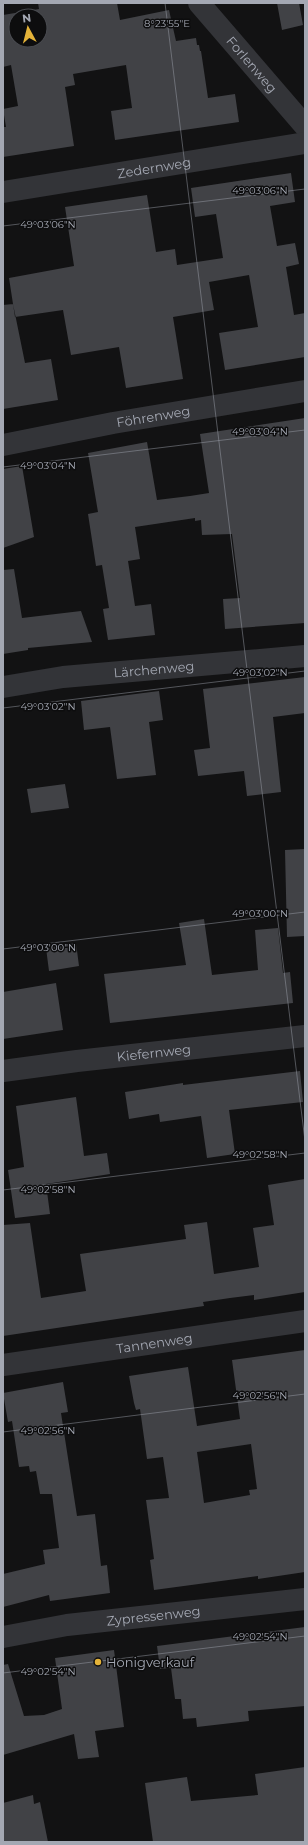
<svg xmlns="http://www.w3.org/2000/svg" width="308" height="1845" viewBox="0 0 308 1845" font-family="Montserrat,sans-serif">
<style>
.building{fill:#414246;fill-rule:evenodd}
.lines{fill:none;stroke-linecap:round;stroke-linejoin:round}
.minor{stroke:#333438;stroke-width:22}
.ticks{fill:none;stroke:#a4a8b3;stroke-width:1;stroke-opacity:0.45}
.poi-dot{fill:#e4b339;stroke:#0d0d0e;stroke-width:1.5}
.labels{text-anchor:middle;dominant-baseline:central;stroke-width:3;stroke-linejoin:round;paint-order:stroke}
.street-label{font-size:13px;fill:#a4a8b3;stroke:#0d0d0e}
.poi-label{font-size:13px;fill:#a4a8b3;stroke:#0d0d0e;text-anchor:start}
.ticks-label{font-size:10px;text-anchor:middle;fill:#a4a8b3;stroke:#0d0d0e;stroke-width:3;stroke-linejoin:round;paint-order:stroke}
</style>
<rect width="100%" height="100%" fill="#121213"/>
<!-- building -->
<path class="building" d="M38 3H117L120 20 169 10 176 41 196 38 197 45H199L200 51H201L208 98 235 94 239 122 115 140 111 111 132 108 126 65 73 74 75 85 65 87 74 146 3 157V127H6L3 109 18 106 11 65 3 67V15L39 9ZM16 16H40V40H16Z
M277 3H299L303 25 282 30Z
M291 173 295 202 270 206 277 246 295 243 299 264 286 267 294 315 305 313V357L225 370 219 333 258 327 249 275 209 282 214 310 173 317 183 379 126 388 119 347 71 355 63 310 15 317 9 278 74 266 65 207 147 195 156 252 175 249 177 265 223 258 216 214 195 217 191 188Z
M13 304 25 363 51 359 58 400 3 409V305Z
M305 418V623L225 629 223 599 240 598 232 534 202 535 201 520 195 521V518L135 527 140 559 128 561 135 606 151 604 155 635 108 640 103 609 109 608 102 565 96 566 88 514 98 512 88 453 147 442 157 500 190 496 209 493 200 434Z
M22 466 34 537 3 548V469Z
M14 569 22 618 81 611 92 642 28 648V650L3 654V570Z
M305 677V713L273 717 281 792 247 796 244 771 198 776 194 750 210 748 203 689Z
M159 691 163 720 149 722 156 775 117 779 110 727 84 730 81 701Z
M65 784 69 808 31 813 27 789Z
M305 849V936L287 937 285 850Z
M204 919 212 975 258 970 255 930 278 928 283 973 290 972 293 1003 110 1023 104 974 186 965 179 923Z
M76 943 79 966 49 971 46 948Z
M56 983 63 1030 3 1039V992Z
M300 1071 303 1102 229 1110 235 1154 207 1158 201 1116 160 1122 159 1114 129 1119 125 1092 183 1083V1085Z
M76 1097 84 1156 107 1153 110 1174 46 1184 50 1214 15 1218 8 1170 24 1167 16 1106Z
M305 1179V1292L254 1300V1295L230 1298 203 1302 204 1306 3 1336V1225L30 1223 41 1298 86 1291 80 1254 186 1239 184 1225 207 1222 214 1274 259 1267 253 1228 274 1225 268 1185Z
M305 1350V1572L258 1579V1576L236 1579 154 1590 150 1560 154 1559 146 1500 169 1498 163 1457 147 1459 140 1409 136 1410 134 1403 129 1376 188 1367 197 1426 240 1419 232 1360ZM251 1444 257 1489 249 1490 250 1495 204 1503 197 1452Z
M63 1382 68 1412 61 1413 77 1516 95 1514 101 1566 107 1565 110 1593 50 1601 49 1595 3 1607V1574L45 1564 43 1550 59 1548 52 1494H40L36 1471 30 1472 29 1466 19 1467 12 1421 8 1422 3 1393Z
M305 1627V1706L248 1711 249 1721 197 1727 196 1718 183 1719 181 1699H175L171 1668 160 1669 157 1646Z
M114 1650 124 1727 95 1731 99 1757 78 1759 74 1734 3 1755V1665L8 1664 24 1716 44 1715 62 1709 55 1658Z
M305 1767V1842H153L145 1783 187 1777 191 1801 258 1795 255 1774Z
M33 1795 34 1804 40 1802 48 1842H3V1803Z"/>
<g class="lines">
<!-- minor -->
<g class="minor">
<path id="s1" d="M199 3 305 126"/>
<path id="s2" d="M3 192 305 143"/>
<path id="s3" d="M3 445 113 423 305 391"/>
<path id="s4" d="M3 687 63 677 305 656"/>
<path id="s5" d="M3 1071 77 1061 305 1036"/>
<path id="s6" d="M3 1365 305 1321"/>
<path id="s7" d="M3 1637 67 1625 305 1599"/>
</g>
</g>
<!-- ticks -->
<path class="ticks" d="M165 3 305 1141M3 226 305 189M3 467 305 430M3 708 305 671M3 949 305 912M3 1190 305 1153M3 1432 305 1394M3 1673 305 1636"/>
<!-- markers -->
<circle class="poi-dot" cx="98" cy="1662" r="4"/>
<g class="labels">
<!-- street labels -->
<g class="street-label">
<text stroke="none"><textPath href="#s1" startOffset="81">Forlenweg</textPath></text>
<text stroke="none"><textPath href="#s2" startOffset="153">Zedernweg</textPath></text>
<text stroke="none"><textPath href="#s3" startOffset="153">Föhrenweg</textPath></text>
<text stroke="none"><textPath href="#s4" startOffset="152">Lärchenweg</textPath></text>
<text stroke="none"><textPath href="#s5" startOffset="152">Kiefernweg</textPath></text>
<text stroke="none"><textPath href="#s6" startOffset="153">Tannenweg</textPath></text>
<text stroke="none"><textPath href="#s7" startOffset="152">Zypressenweg</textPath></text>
</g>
<!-- poi labels -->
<g class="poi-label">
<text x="106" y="1662">Honigverkauf</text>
</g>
</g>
<g class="ticks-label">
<text x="167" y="27">8°23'55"E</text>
<text x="260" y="194">49°03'06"N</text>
<text x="48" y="228">49°03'06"N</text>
<text x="260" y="435">49°03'04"N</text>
<text x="48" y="469">49°03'04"N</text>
<text x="260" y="676">49°03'02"N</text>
<text x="48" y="710">49°03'02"N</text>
<text x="260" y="917">49°03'00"N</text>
<text x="48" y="951">49°03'00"N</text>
<text x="260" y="1158">49°02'58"N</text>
<text x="48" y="1193">49°02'58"N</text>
<text x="260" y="1399">49°02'56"N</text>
<text x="48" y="1434">49°02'56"N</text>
<text x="260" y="1640">49°02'54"N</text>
<text x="48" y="1675">49°02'54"N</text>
</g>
<!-- border -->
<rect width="308" height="1845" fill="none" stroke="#a4a8b3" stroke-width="8"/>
<!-- north arrow -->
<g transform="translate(28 28) rotate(353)"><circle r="19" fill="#0d0d0e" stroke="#494b50"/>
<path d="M0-3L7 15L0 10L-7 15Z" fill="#e4b339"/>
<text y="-6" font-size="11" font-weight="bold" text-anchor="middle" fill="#a4a8b3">N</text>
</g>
</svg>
